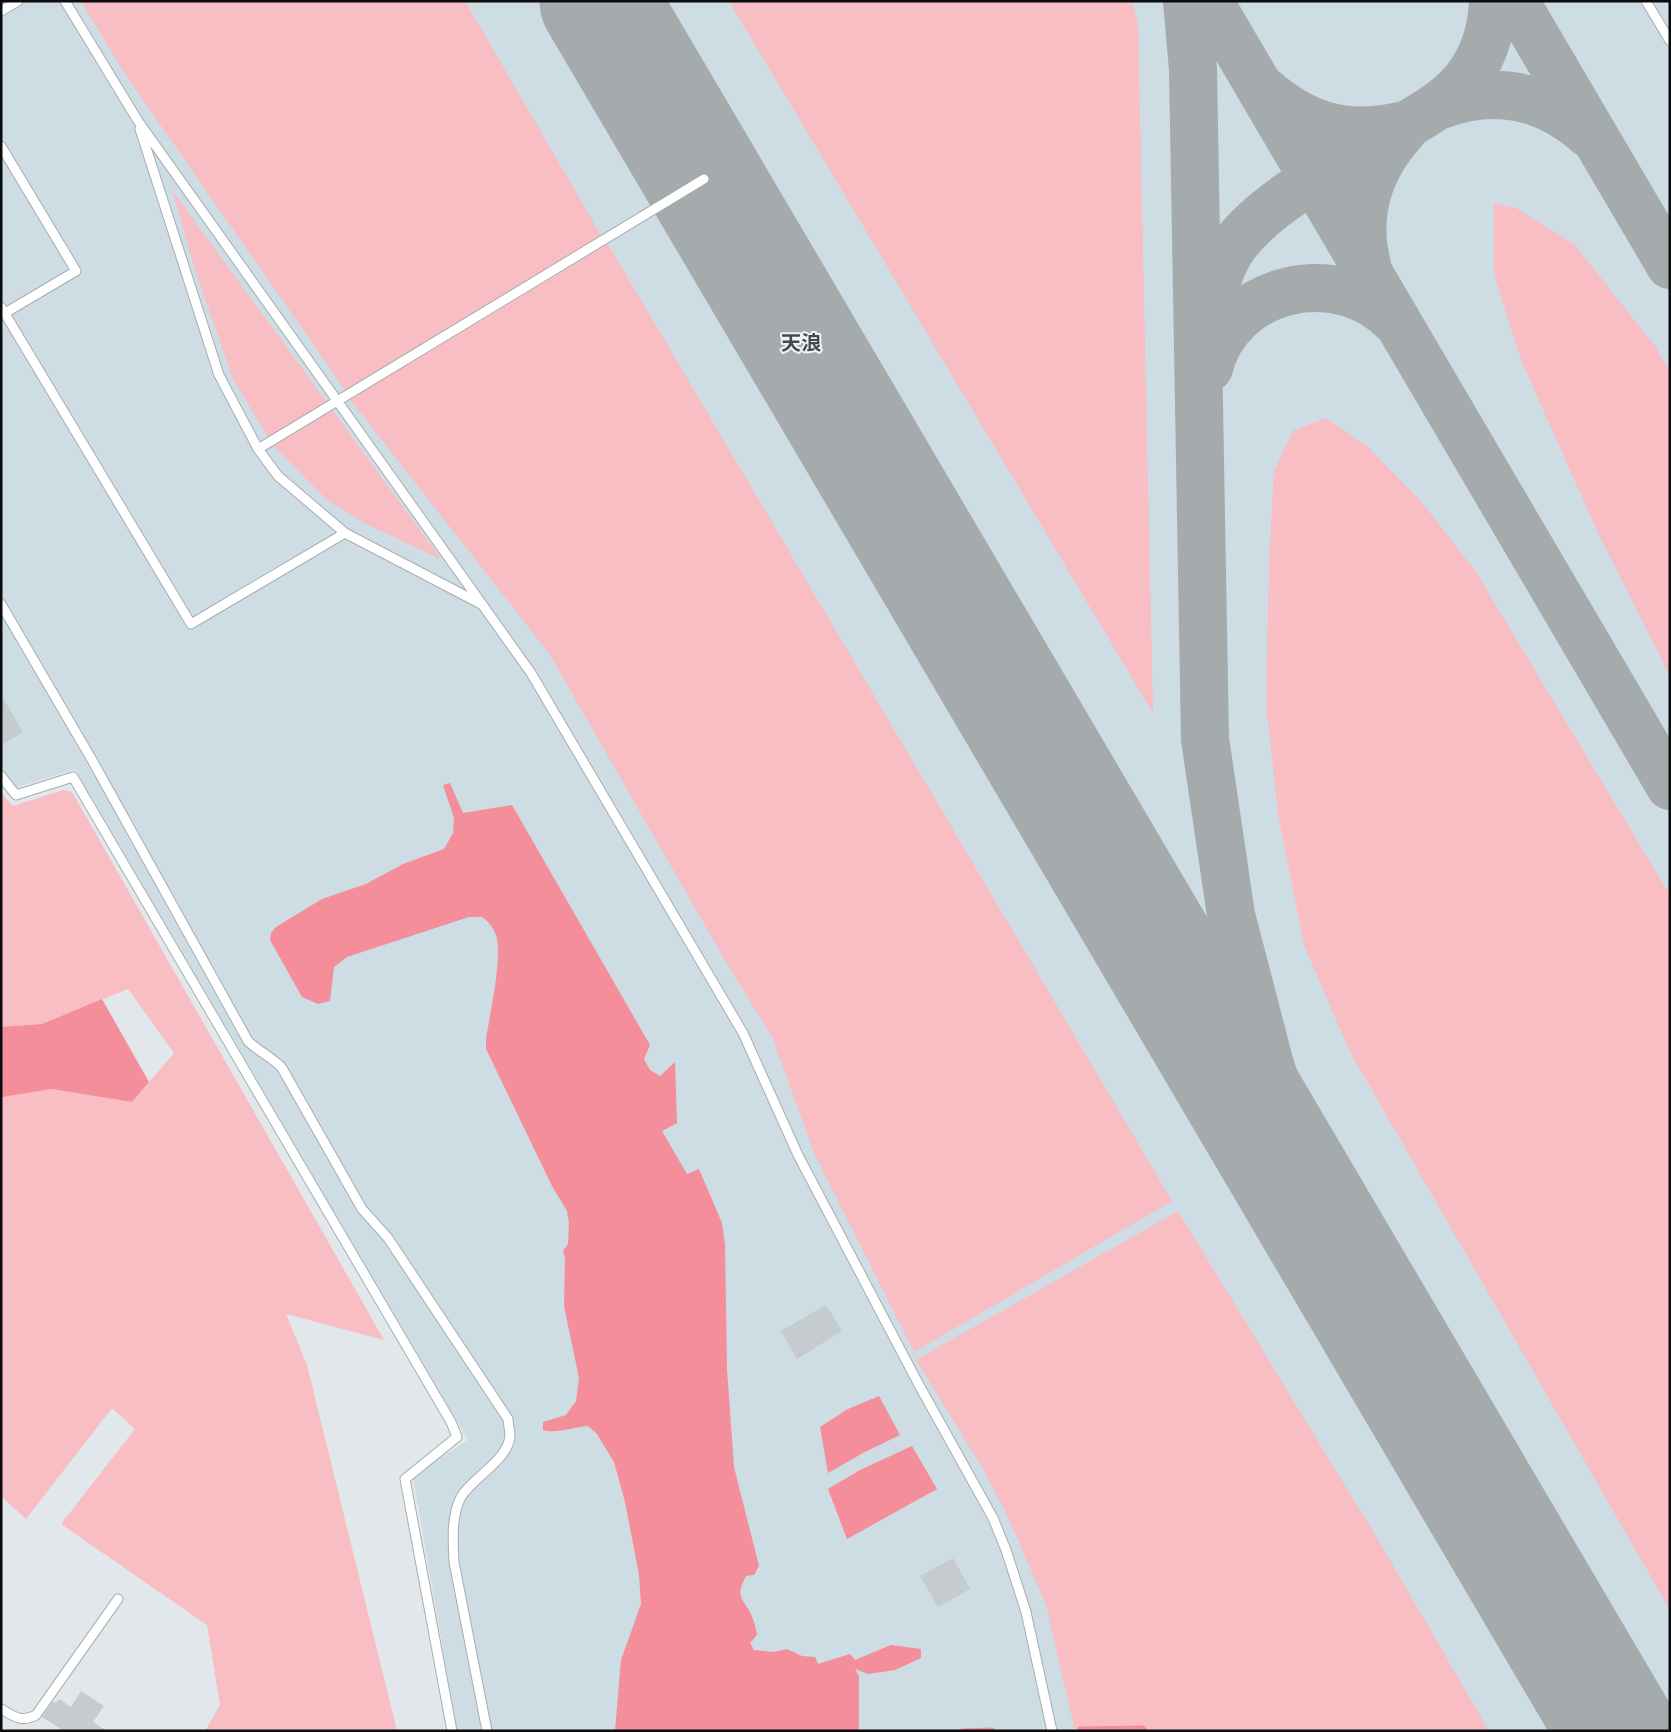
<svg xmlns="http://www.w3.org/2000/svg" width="1671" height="1732" viewBox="0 0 1671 1732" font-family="'Sofia Sans Condensed','Noto Sans JP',sans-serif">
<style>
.built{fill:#cedce3}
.green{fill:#f8bec3}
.water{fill:#f38e9a}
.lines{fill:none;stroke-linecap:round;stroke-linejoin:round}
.stream{stroke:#f38e9a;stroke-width:5}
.taxiway{stroke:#a5aaac;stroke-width:48}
.runway{stroke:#a5aaac;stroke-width:119}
.building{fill:#c5cbce}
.service-casing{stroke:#a8adb0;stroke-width:11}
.service{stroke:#fff;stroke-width:9}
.labels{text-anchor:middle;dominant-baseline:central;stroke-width:4;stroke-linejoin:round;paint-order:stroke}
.quarter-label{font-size:20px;font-weight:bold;fill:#454a4c;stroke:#eef4f7}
</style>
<rect width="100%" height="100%" fill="#e1e7ea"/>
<!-- built -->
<path class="built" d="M1 1H1670V1731H457L413 1476 468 1440 75 769 8 790 1 781Z"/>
<!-- green -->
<path class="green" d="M81 1H465L602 237 345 390 125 74Z
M729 1H1132L1138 23 1153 713Z
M172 190 441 559 370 526 328 501 273 445 233 379 194 266Z
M1494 203 1516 208 1574 244 1655 346 1670 372V676L1598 533 1521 360 1494 274Z
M608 244 1172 1201 914 1352 815 1155 772 1037 722 955 550 655 349 398Z
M1326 418 1369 448 1420 500 1476 572 1670 895V1610L1349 1050 1304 945 1279 820 1266 706 1269 562 1274 471 1293 431Z
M63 790 72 792 384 1340 286 1314 307 1365 397 1731H205L220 1705 207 1625 61 1524 135 1429 112 1408 26 1519 1 1496V1099L3 1097 51 1089 132 1102 174 1053 128 989 42 1024 1 1027V793L13 806Z
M1178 1211 1380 1543 1489 1731H1075L1046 1605 1008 1517 982 1467 916 1360Z"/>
<!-- water -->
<path class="water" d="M450 783 463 813 512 805 650 1045 644 1059 650 1070 660 1076 675 1062 677 1123 662 1131 687 1174 699 1169 722 1223 725 1244 727 1369 734 1467 759 1566 754 1575 746 1576C733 1600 746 1599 753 1619 755 1624 756 1630 757 1635L750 1643 754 1650 774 1652 787 1649 802 1656 815 1657 818 1664 850 1654 855 1660 891 1645 921 1649V1658L895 1670 868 1674 855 1669 859 1676V1731H615L621 1660 641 1604 639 1575 625 1502 614 1462 597 1434 588 1426C573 1427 558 1434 543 1430V1422L566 1415 576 1401 579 1378 564 1306 565 1258 563 1251 568 1244 569 1223 567 1211 553 1188 486 1049V1039C490 1013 503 957 496 935 493 927 488 921 482 917H469L347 957 334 967 330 1001 318 1004 302 997 270 940 271 933 276 927 322 899 366 884 403 864 444 849 453 833 454 818 443 785Z
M102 999 149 1082 132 1102 51 1089 3 1097 1 1099V1027L42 1024Z
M879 1396 900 1435 863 1453 828 1473 820 1427 848 1409Z
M912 1446 937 1489 847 1539 828 1489 860 1470Z"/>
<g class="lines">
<!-- stream -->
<path class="stream" d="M1080 1729 1143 1728 1145 1731
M962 1731 992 1730"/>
<!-- taxiway -->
<path class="taxiway" d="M1187 1 1193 70 1205 739 1231 915 1270 1065 1328 1239
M1209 1 1670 786
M1515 1 1670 265
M1265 91C1305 126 1347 138 1400 126
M1438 106C1494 85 1544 94 1589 134
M1367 265C1354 215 1369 168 1403 131
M1209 315C1214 291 1220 264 1235 244 1271 197 1349 159 1400 129 1423 115 1446 103 1464 82 1483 59 1492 30 1493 1
M1209 368C1229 285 1340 261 1397 323"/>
<!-- runway -->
<path class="runway" d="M599 1 1617 1731"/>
</g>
<!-- building -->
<path class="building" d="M1 695 23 732 1 745Z
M826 1305 842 1331 797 1359 781 1331Z
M953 1558 970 1589 938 1607 920 1576Z
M81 1691 104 1706 93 1722 107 1731H64L42 1717 53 1701 56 1703 59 1699 71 1707Z"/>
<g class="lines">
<defs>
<path id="service" d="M65 1 138 121 531 673 743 1033 798 1155 919 1385 993 1518 1006 1550 1026 1612 1052 1731
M1646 1 1670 41
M1 11 18 1
M140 129 219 375 258 449 278 476 345 533 481 604
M1 146 76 271 5 313
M1 307 191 624 345 533
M258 449 704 179
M1 604 92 760 248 1041C259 1052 271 1056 282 1068L362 1209 388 1238 508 1419C508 1424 510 1430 510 1435 509 1460 473 1477 461 1497 451 1516 453 1541 454 1562L487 1731
M1 776 16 795 73 777 451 1422 457 1437 405 1479 452 1731
M1 1709C13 1716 22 1723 36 1715L118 1599"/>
</defs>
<!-- service casing -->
<use href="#service" class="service-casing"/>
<!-- service -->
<use href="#service" class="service"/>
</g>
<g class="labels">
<!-- quarter labels -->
<g class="quarter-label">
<text x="801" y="344">天浪</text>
</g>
</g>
<!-- border -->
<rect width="1671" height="1732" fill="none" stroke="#0a0c0d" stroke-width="5"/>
</svg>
